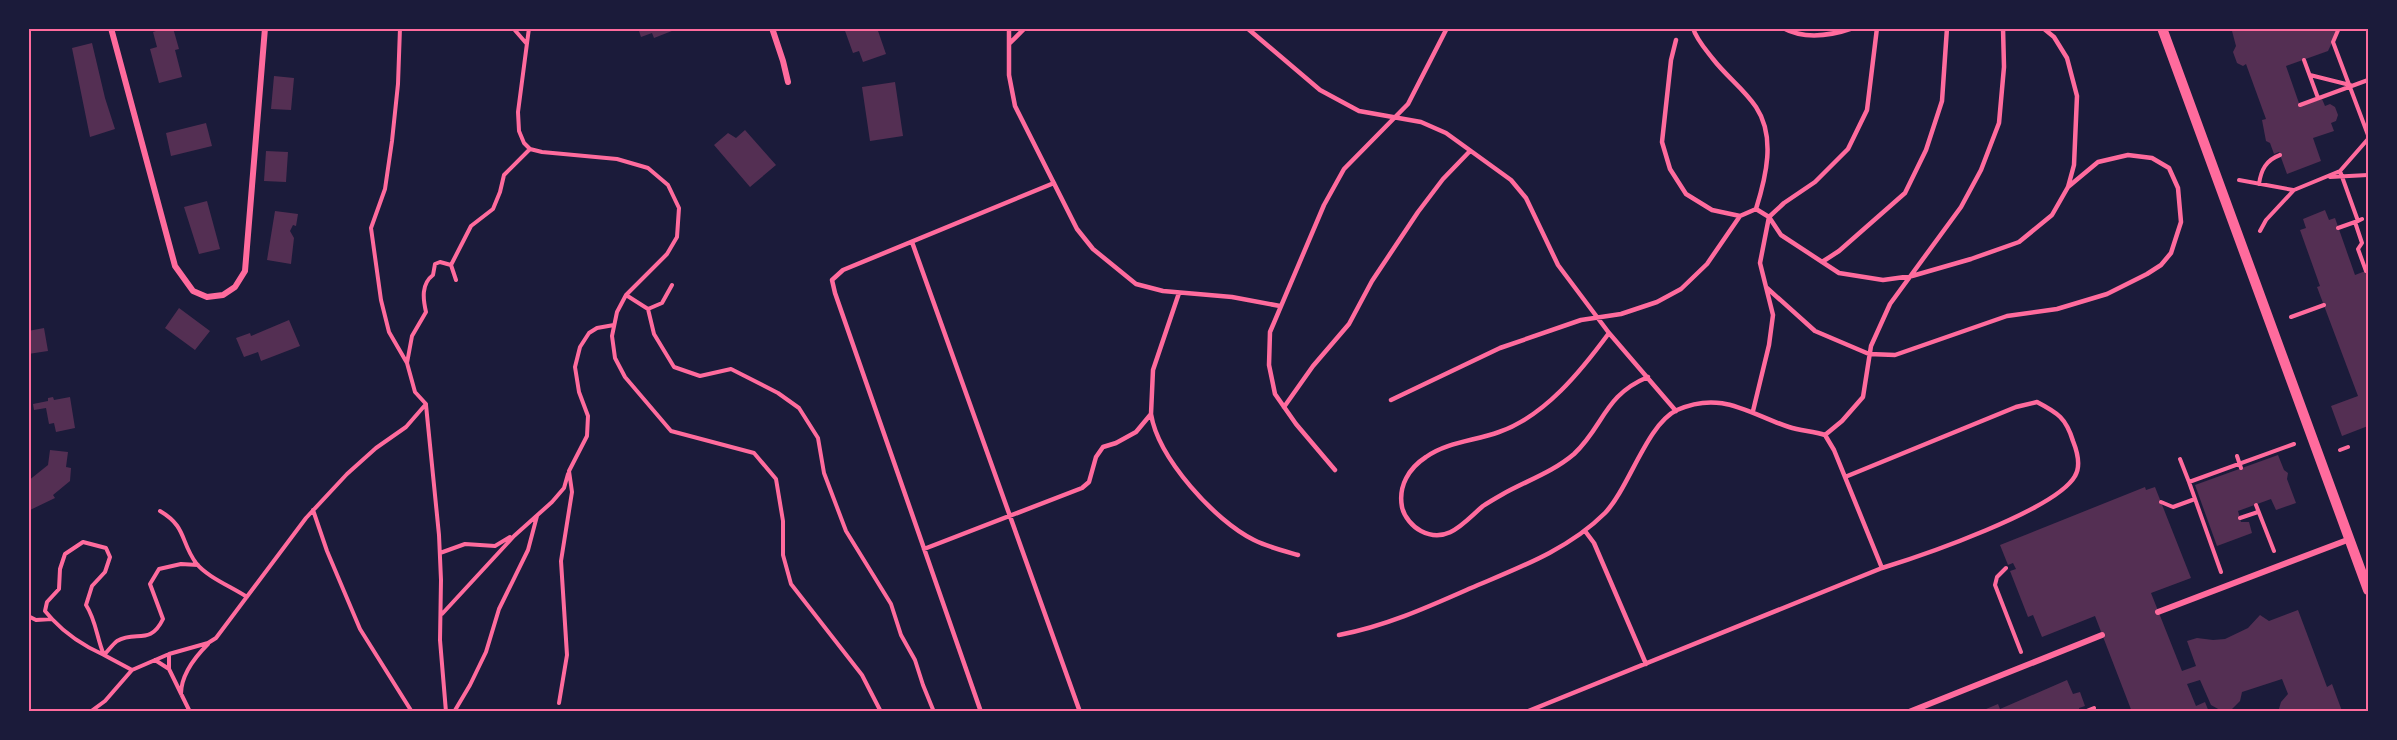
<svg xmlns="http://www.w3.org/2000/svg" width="2397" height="740" viewBox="0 0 2397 740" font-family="Poppins,sans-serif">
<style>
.building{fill:#542f53}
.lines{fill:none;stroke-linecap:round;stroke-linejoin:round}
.path{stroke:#ff6b9d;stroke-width:4}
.service{stroke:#ff6b9d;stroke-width:4.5}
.minor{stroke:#ff6b9d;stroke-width:6}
.tertiary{stroke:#ff6b9d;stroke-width:10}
.neatline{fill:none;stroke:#ff6b9d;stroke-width:2}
</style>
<rect width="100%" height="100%" fill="#1b1b3a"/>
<!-- building -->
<path class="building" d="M165 28H173L179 49 175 50 182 77 159 83 150 49 157 47 153 32Z
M281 28H293V31H281Z
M638 28H677V29L654 38 652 33 641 37Z
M844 28H877L886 54 863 62 859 51 853 53Z
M2234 28H2339L2328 51 2286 66 2300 106 2322 99 2325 106 2330 104 2335 107 2338 115 2336 121 2331 123 2334 131 2313 138 2321 161 2287 174 2279 152 2274 154 2270 143 2266 141 2262 120 2266 119 2246 64 2243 66 2237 63 2233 52 2236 46 2232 31Z
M92 43 105 98 115 129 90 137 72 48Z
M274 76 294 78 291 110 271 109Z
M895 82 903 136 870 141 862 87Z
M206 123 212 146 171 156 166 133Z
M745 130 776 165 750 187 714 145 728 133 736 138Z
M266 151 288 152 286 182 264 181Z
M207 201 220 249 199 254 184 207Z
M2325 210 2329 220 2335 218 2355 275 2368 270V426L2342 436 2331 406 2358 396 2317 287 2320 286 2300 230 2306 228 2303 219Z
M275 211 298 214 296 226 293 225 290 231 294 238 291 264 267 260Z
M179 308 210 331 195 350 165 328Z
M289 320 300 346 261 361 258 352 244 357 236 338 250 333 251 336Z
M44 328 48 351 28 354V331Z
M53 397 54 400 70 397 75 428 56 432 54 423 49 424 46 408 34 410 33 404 48 401V398Z
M50 450 68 452 66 467 71 468 70 481 53 495 55 498 28 511V481L48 465Z
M2278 455 2284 470 2288 473 2287 479 2296 503 2276 510 2271 499 2238 511 2241 522H2249L2252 533 2217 546 2195 485Z
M2145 487 2146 490 2155 487 2191 578 2151 593 2182 671 2196 666 2187 641 2197 638 2213 640 2225 639 2248 628 2260 615 2269 621 2298 610 2327 687 2332 684 2342 711 2278 712 2281 702 2288 694 2282 679 2242 692 2240 701 2230 711 2220 710 2211 705 2200 680 2187 684 2196 706 2205 702 2209 712H2132L2095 616 2042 637 2033 615 2028 617 2010 571 2016 569 2013 563 2008 565 2000 545Z
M2067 680 2073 694 2080 692 2085 706 2079 708V712H1979L1998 704 2000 709Z"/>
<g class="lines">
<!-- path -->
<path class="path" d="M513 28 526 43
M529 28 518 112 519 131 524 143 530 149 542 152 617 159 648 168 668 185 679 208 677 237 667 254 626 295 617 312 612 336 615 358 625 377 671 431 754 453 776 479 783 521V555L791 584 862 675 881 712
M2339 28 2333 42 2368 135
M2304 60 2318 98
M2310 75 2350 85
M2300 105 2368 80
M2340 171 2358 221 2362 219
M2330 177 2368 175
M2239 180 2293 190
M2259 184C2261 170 2266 160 2280 155
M2355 222 2362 243 2358 249 2366 271
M2338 228 2355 222
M2260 231 2266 220 2294 190 2340 171 2368 139
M451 265 456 280
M626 295 648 309 654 334 674 367 700 376 731 369 778 393 799 408 818 438 824 473 846 531 891 604 901 635 915 660 923 685 934 712
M648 309 662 303 672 285
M2291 317 2324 305
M407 363 412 336 426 312C423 299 421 284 433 275L435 264 440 262 451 265 471 226 493 209 500 192 504 175 530 149
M426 405 439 535 441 580 440 640 446 712
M2340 450 2348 447
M2237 456 2241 468
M2180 459 2189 482
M2161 502 2173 507 2195 499
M2256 505 2274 551
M313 510 327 551 360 629 412 712
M160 511C187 527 180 541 196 563 207 577 232 587 247 597
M2240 518 2258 512
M440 553 465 544 495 546 510 537
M2006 568 1997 577 1995 585 2021 652
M2221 572 2189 482 2294 444
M442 614 514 536 552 502 564 488 568 474
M28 616 36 620 52 619C66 634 86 647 104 655 108 651 113 644 117 641 136 630 150 646 163 619L150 584 159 569 181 564 198 565
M52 619 45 611 47 602 59 589 60 569 65 554 83 542 106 548 110 557 105 572 92 586 86 605C96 620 97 639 104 655L132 670
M155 660 169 669 190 712
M169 668V654
M181 694C181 674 195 657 208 644
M559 703 567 655 561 561 572 492 569 471 587 436 588 416 579 392 575 367 580 347 589 333 597 328 614 325
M90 712 105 701 132 670 169 654 208 643 216 638 306 518 347 474 376 448 406 427 426 404 415 392 407 363 389 332 381 300 371 228 385 189 392 141 398 84 400 28
M454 712 470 685 486 652 499 609 528 550 537 516
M2084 712 2094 708"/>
<!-- service -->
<path class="service" d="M1009 28V75L1015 106 1077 229 1093 249 1136 284 1163 291 1232 297 1280 306
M1247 28 1320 90 1359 111 1421 122 1446 133 1511 180 1526 198 1558 265 1609 333 1676 411
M1693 28C1696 39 1706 50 1713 59 1726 76 1744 89 1756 107 1776 137 1766 177 1756 209
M1783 28C1805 40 1830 36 1853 28
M1676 40 1671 60 1662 142 1670 169 1686 194 1712 210 1740 216
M1010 43 1025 28
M912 242 1080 712
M1822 262 1839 251 1905 193 1926 150 1942 101 1947 28
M1767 288 1815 331 1869 354 1895 355 2007 316 2057 309 2107 294 2147 274 2161 265 2171 253 2181 222 2178 188 2169 168 2152 158 2128 155 2098 162 2068 187
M1609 333C1581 371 1545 416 1499 432 1474 441 1447 442 1426 457 1409 468 1398 486 1402 507 1404 517 1413 527 1421 531 1448 545 1465 521 1483 506 1489 502 1496 498 1503 494 1526 481 1553 472 1574 454 1604 426 1604 395 1648 377
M1391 400 1500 348 1581 320 1621 314 1657 302 1681 289 1707 264 1740 216 1756 209 1769 217 1781 235 1839 273 1883 280 1912 276 1971 259 2019 242 2052 215 2068 187 2074 165 2077 96 2067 58 2054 37 2043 28
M1284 407 1313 366 1349 324 1372 281 1418 212 1443 179 1470 151
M1753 411 1769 345 1773 315 1760 263 1769 217 1784 203 1815 182 1848 149 1867 110 1877 28
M1151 414C1158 458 1215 521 1254 540 1268 547 1284 551 1298 555
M1825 435 1842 421 1863 397 1871 346 1890 304 1961 207 1981 170 1999 123 2004 67 2003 28
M1335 470 1296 424 1275 394 1269 365 1270 332 1324 205 1344 169 1408 104 1447 28
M1585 531 1594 543 1646 664
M924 549 1082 488 1089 482 1096 457 1103 447 1116 443 1136 432 1151 414 1153 370 1179 293
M1339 635C1386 626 1428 607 1471 588 1518 568 1568 550 1605 513 1629 488 1647 424 1677 410 1722 390 1749 414 1789 427 1801 431 1813 431 1825 435L1834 450 1882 568
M981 712 835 293 832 280 843 270 1054 183
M1526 712 1882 568C1921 556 2056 510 2075 476 2081 466 2077 451 2073 441 2066 418 2058 413 2037 402L2016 407 1845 477"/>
<!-- minor -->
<path class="minor" d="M111 28 175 266 193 291 207 297 223 295 235 287 245 271 265 28
M772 28 783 61 788 82
M2158 612 2350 539
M1909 712 2102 635"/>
<!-- tertiary -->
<path class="tertiary" d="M2162 28 2368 590"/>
</g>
<!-- border -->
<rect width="2397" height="740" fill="none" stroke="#1b1b3a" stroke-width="60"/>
<rect x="30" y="30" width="2337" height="680" class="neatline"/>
</svg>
